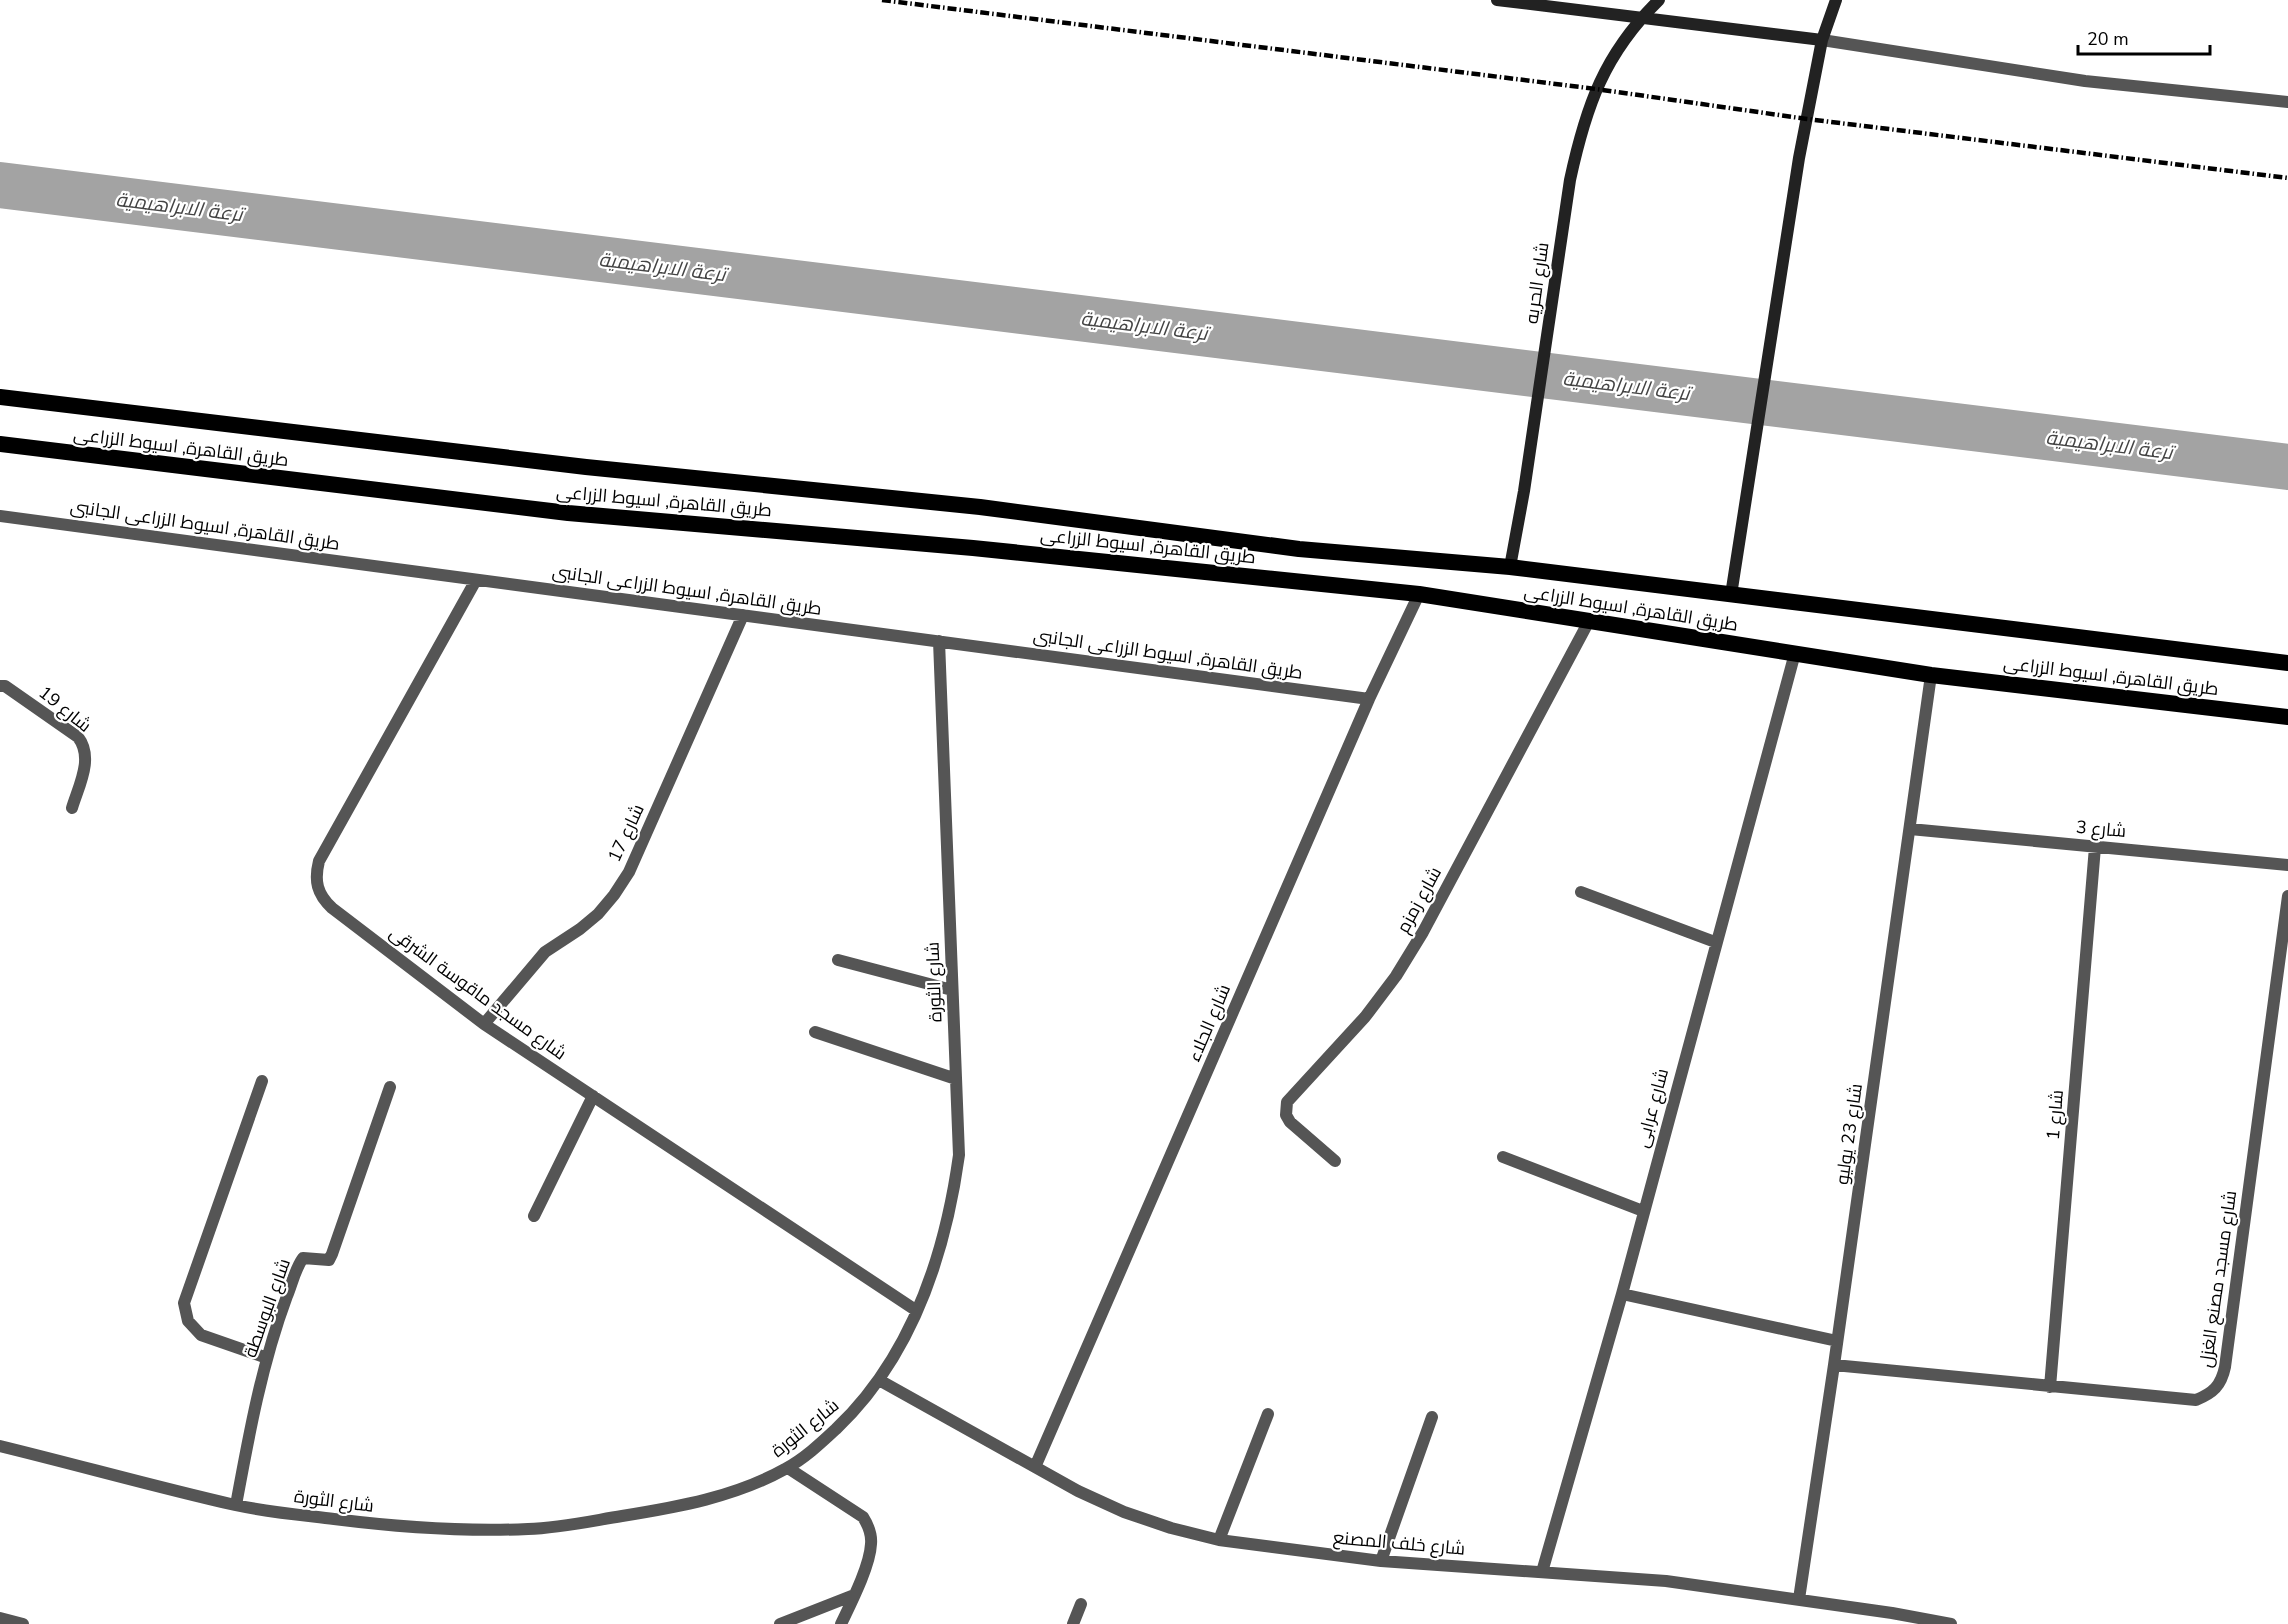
<svg xmlns="http://www.w3.org/2000/svg" width="2288" height="1624" viewBox="0 0 2288 1624" font-family="'Nunito Sans',Cairo,sans-serif">
<style>
.lines{fill:none;stroke-linecap:round;stroke-linejoin:round}
.canal{stroke:#a3a3a3;stroke-width:46}
.minor{stroke:#555;stroke-width:12}
.secondary{stroke:#222;stroke-width:12}
.trunk{stroke:#000;stroke-width:16}
.rail{stroke:#000;stroke-width:4.5;stroke-dasharray:9 3 1.5 3;stroke-linecap:butt}
.labels{text-anchor:middle;dominant-baseline:central;stroke-width:4.5;stroke-linejoin:round;paint-order:stroke}
.street-label{font-size:18px;fill:#000;stroke:#fff}
.water-label{font-size:20px;font-style:italic;fill:#444;stroke:#fff}
</style>
<rect width="100%" height="100%" fill="#fff"/>
<g class="lines">
<!-- canal -->
<path class="canal" d="M0 185 2288 467"/>
<!-- minor -->
<path class="minor" d="M1822 40 2085 81 2288 102
M0 516 1369 699
M476 580 319 861C314 881 317 894 332 908L484 1024 917 1311
M0 686H5L78 737C94 758 79 785 72 808
M1910 829 2288 865
M1581 892 1715 942
M838 960 952 990
M484 1024 545 952 580 929 598 914 614 895 629 872 743 615
M815 1032 956 1079
M262 1081 184 1303 188 1321 201 1335 267 1358
M1503 1157 1643 1211
M1335 1161 1290 1122 1286 1115 1287 1102 1365 1017 1396 976 1423 932 1589 621
M534 1216 593 1096
M1622 1294 1837 1341
M1834 1365 2196 1400C2213 1393 2221 1386 2225 1367L2288 896
M879 1380 1078 1491 1124 1512 1171 1528 1219 1540 1381 1561 1666 1581 1892 1613 1951 1624
M2050 1387 2095 847
M0 1446C78 1465 156 1487 235 1505 267 1512 301 1515 334 1519 398 1527 463 1532 528 1529 559 1528 591 1521 622 1516 678 1507 735 1497 785 1469 804 1459 821 1443 836 1429 912 1357 945 1256 959 1155L939 641
M1035 1467 1369 699 1419 594
M788 1468 863 1517C868 1525 872 1534 871 1544 870 1566 851 1603 841 1624
M236 1505C249 1434 262 1363 287 1296 292 1284 295 1269 303 1258L329 1260 332 1254 390 1087
M1219 1540 1268 1414
M1381 1561 1432 1417
M1542 1572 1622 1294 1795 653
M1799 1599 1834 1365 1931 675
M0 1618 23 1624
M780 1624 854 1595
M1073 1624 1081 1604"/>
<!-- secondary -->
<path class="secondary" d="M1497 0 1822 40
M1510 567 1524 491 1570 180C1586 106 1604 54 1659 0
M1731 595 1799 158 1822 40 1836 0"/>
<!-- trunk -->
<path class="trunk" d="M0 397 586 467 980 507 1299 549 1510 567 2288 663
M0 444 568 513 973 548 1419 594 1931 675 2288 717"/>
<!-- rail -->
<path class="rail" d="M882 0 1596 89 1807 119 2288 178"/>
</g>
<g class="labels">
<!-- street labels -->
<g class="street-label">
<text transform="translate(1537 283) rotate(-82)">شارع الحريه</text>
<text transform="translate(181 447) rotate(7)">طريق القاهرة, اسيوط الزراعى</text>
<text transform="translate(664 501) rotate(5)">طريق القاهرة, اسيوط الزراعى</text>
<text transform="translate(205 525) rotate(8)">طريق القاهرة, اسيوط الزراعى الجانبى</text>
<text transform="translate(1148 546) rotate(6)">طريق القاهرة, اسيوط الزراعى</text>
<text transform="translate(687 590) rotate(8)">طريق القاهرة, اسيوط الزراعى الجانبى</text>
<text transform="translate(1631 608) rotate(9)">طريق القاهرة, اسيوط الزراعى</text>
<text transform="translate(1168 654) rotate(8)">طريق القاهرة, اسيوط الزراعى الجانبى</text>
<text transform="translate(2111 676) rotate(7)">طريق القاهرة, اسيوط الزراعى</text>
<text transform="translate(65 709) rotate(39)">شارع 19</text>
<text transform="translate(2101 829) rotate(5)">شارع 3</text>
<text transform="translate(626 833) rotate(-65)">شارع 17</text>
<text transform="translate(1419 900) rotate(-61)">شارع زمزم</text>
<text transform="translate(934 982) rotate(-92)">شارع الثورة</text>
<text transform="translate(478 993) rotate(36)">شارع مسجد ماقوسة الشرقى</text>
<text transform="translate(1209 1023) rotate(-67)">شارع الجلاء</text>
<text transform="translate(1652 1108) rotate(-75)">شارع عرابى</text>
<text transform="translate(2055 1115) rotate(-85)">شارع 1</text>
<text transform="translate(1849 1134) rotate(-82)">شارع 23 يوليو</text>
<text transform="translate(2218 1279) rotate(-82)">شارع مسجد مصنع الغزل</text>
<text transform="translate(267 1308) rotate(-70)">شارع البوسطة</text>
<text transform="translate(805 1428) rotate(-39)">شارع الثورة</text>
<text transform="translate(334 1501) rotate(7)">شارع الثورة</text>
<text transform="translate(1399 1543) rotate(5)">شارع خلف المصنع</text>
</g>
<!-- water labels -->
<g class="water-label">
<text transform="translate(179 207) rotate(7)">ترعة الابراهيمية</text>
<text transform="translate(662 267) rotate(7)">ترعة الابراهيمية</text>
<text transform="translate(1144 326) rotate(7)">ترعة الابراهيمية</text>
<text transform="translate(1626 386) rotate(7)">ترعة الابراهيمية</text>
<text transform="translate(2109 445) rotate(7)">ترعة الابراهيمية</text>
</g>
</g>
<!-- scale -->
<path d="M2078 45v9h132v-9" fill="none" stroke="#000000" stroke-width="3"/>
<text x="2087" y="45" font-size="18" fill="#000000" stroke="#ffffff" stroke-width="4.5" paint-order="stroke">20 m</text>
</svg>
